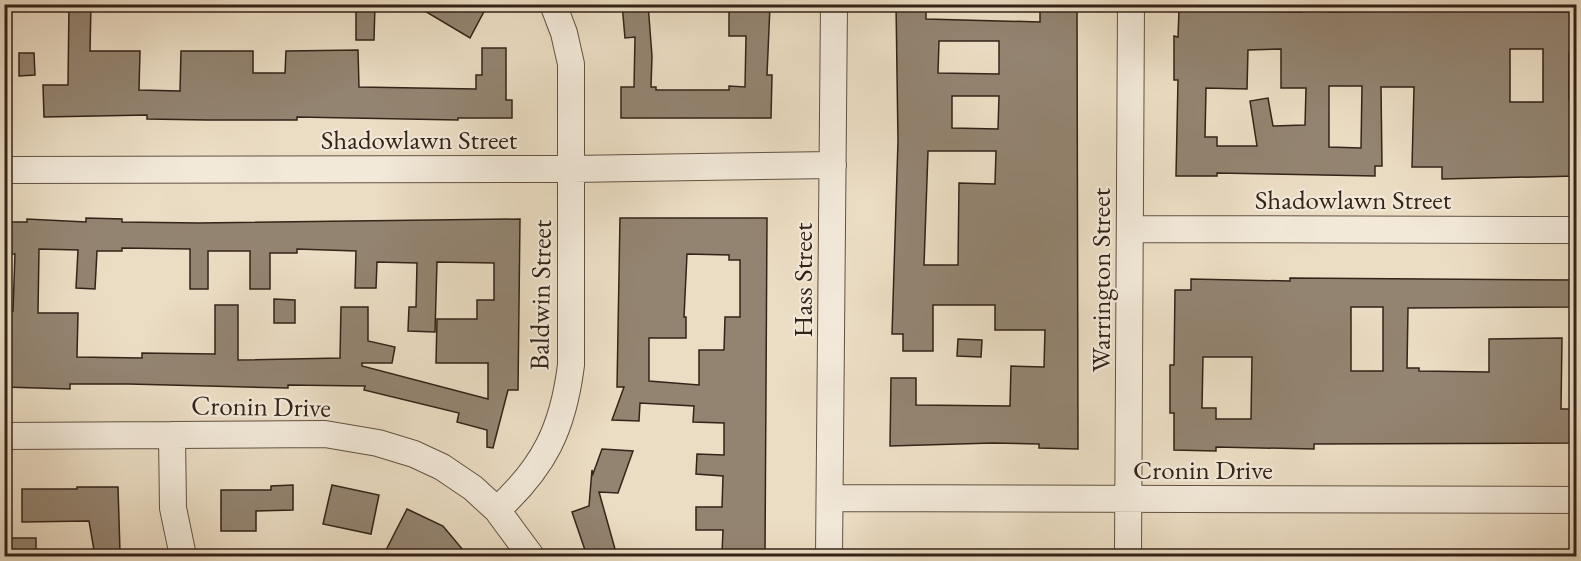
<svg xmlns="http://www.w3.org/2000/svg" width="1581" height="561" viewBox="0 0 1581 561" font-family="'EB Garamond',serif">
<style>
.building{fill:#938471;stroke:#342318;stroke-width:1.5;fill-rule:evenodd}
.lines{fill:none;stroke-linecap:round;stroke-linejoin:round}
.minor-casing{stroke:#625243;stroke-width:28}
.minor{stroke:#f2e9d9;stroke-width:26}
.labels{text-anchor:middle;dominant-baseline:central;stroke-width:4.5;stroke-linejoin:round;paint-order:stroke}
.street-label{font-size:27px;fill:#342318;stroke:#f2e9d9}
</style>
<rect width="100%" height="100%" fill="#ebddc4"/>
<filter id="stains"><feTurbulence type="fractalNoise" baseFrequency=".00333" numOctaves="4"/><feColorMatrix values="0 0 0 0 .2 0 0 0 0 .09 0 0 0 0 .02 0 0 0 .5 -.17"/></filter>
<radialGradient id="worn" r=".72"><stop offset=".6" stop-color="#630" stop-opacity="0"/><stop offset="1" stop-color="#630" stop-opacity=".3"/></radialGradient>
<!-- building -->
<path class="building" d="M69 4H91L90 51H140L139 90 180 91 181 51H253V73H285L286 51 358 50 359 87 476 89V75H482V48H506V100H512V118H458V120L297 117V120H207L147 119V115L44 117 43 85H68Z
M356 4H375L374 40H356Z
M413 4H488L470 38Z
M622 4H648L652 56 651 87H656V90H729V86L745 87 746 36H729V6H770L767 75H772L771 118H621V87H634L635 37 625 38Z
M896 4H926V19L1040 22V4H1077L1078 449 1039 448V444L993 443 890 446 891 378H916V405L1010 406 1011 366 1044 367 1045 330H995V305H933V351H903V334H892L898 141ZM939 41H999V74L938 73ZM952 96H999L998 129 952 128ZM928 151H996L995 184 959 183 958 265H924Z
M1302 8 1328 9V12L1392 11V9L1576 12V53H1569V100H1576V176L1442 179V167H1412L1414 87H1381L1382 166H1375V176L1217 173V176H1176L1178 80H1174V36L1178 37 1179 10 1302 12ZM1281 49V88H1306L1305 125 1273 126 1268 98 1250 101 1257 146H1217V137H1205L1206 88 1247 89 1248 50ZM1510 49H1543V102H1510ZM1329 86H1362L1361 148 1329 147Z
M19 53H34L35 75 19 76Z
M86 218 122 219V222L199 223 520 219 518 390H508L493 448 487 447V430L457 422 459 413 364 390 365 386 288 385V388L129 384H70V389L4 387 7 311H13L15 254H4V222H27V219L86 222ZM122 248 190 249V289H208V251H250V289H270V253H297V249L356 251 355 288H376L377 262 417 263 416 307H409L408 331 435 332 437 262 494 263V300H477V319H437L436 363H488V399L362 366V363H392L395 347 368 341V307H341L340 358 238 360V305H215V354L142 353V358L77 357 78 313H38L39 249 78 250 76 288 95 289 97 251H122Z
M620 218H767L765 555 722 554 723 530H696V507H722L723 476 696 474 697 454 724 455V423L693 422 694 406 640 403 639 421 612 420 624 387H617ZM687 254 729 255V260H740V317H725L724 350H699V385L649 381V338H686V317H684Z
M1290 278 1576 280V307L1408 308 1407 368H1419V371L1489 372V339L1562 338 1561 409H1576V443L1314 444V449L1216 447V451L1174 450V413H1170V365H1174L1175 290H1191V279L1290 281ZM1351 307H1383V371H1351ZM1203 357H1252L1251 419H1216V408H1202Z
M274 299 295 300V323H274Z
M958 339 982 340 981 357 957 356Z
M602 449 633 451 618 493 599 492 617 556H587L572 512 589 506 592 470 593 474Z
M293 485V510L256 511V531H221V490H271V486Z
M332 485 379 495 371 534 323 524Z
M77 487H118L120 552 95 556 89 521 22 522V489H77Z
M407 509 443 526 468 556H383Z
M4 538H36V556H4Z"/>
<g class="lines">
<defs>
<path id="minor" d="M4 170 571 169 833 165
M1130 229 1576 230
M172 435 173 508 183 556
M4 436 325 434 378 443 414 454 442 467 473 488 497 510 531 556
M830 498 1576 500
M497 510C544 467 563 429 571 365V64L564 33 553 4
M829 556 834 4
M1128 556 1131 4"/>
</defs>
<!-- minor casing -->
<use href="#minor" class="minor-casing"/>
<!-- minor -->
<use href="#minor" class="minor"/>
</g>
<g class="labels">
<!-- street labels -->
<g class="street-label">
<text x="419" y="139">Shadowlawn Street</text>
<text x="1353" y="199">Shadowlawn Street</text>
<text transform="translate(802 280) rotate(-90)">Hass Street</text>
<text transform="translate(1100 280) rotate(-90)">Warrington Street</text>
<text transform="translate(540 295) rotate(-89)">Baldwin Street</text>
<text transform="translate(261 406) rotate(1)">Cronin Drive</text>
<text x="1203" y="469">Cronin Drive</text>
</g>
</g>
<!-- margin -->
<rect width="1581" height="561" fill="none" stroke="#ebddc4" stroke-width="24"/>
<rect x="6" y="6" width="1569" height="549" fill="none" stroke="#342318" stroke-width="3"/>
<rect x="12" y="12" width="1557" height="537" fill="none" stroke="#342318" stroke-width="1.5"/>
<rect width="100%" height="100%" filter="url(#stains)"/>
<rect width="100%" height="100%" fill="url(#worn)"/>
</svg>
